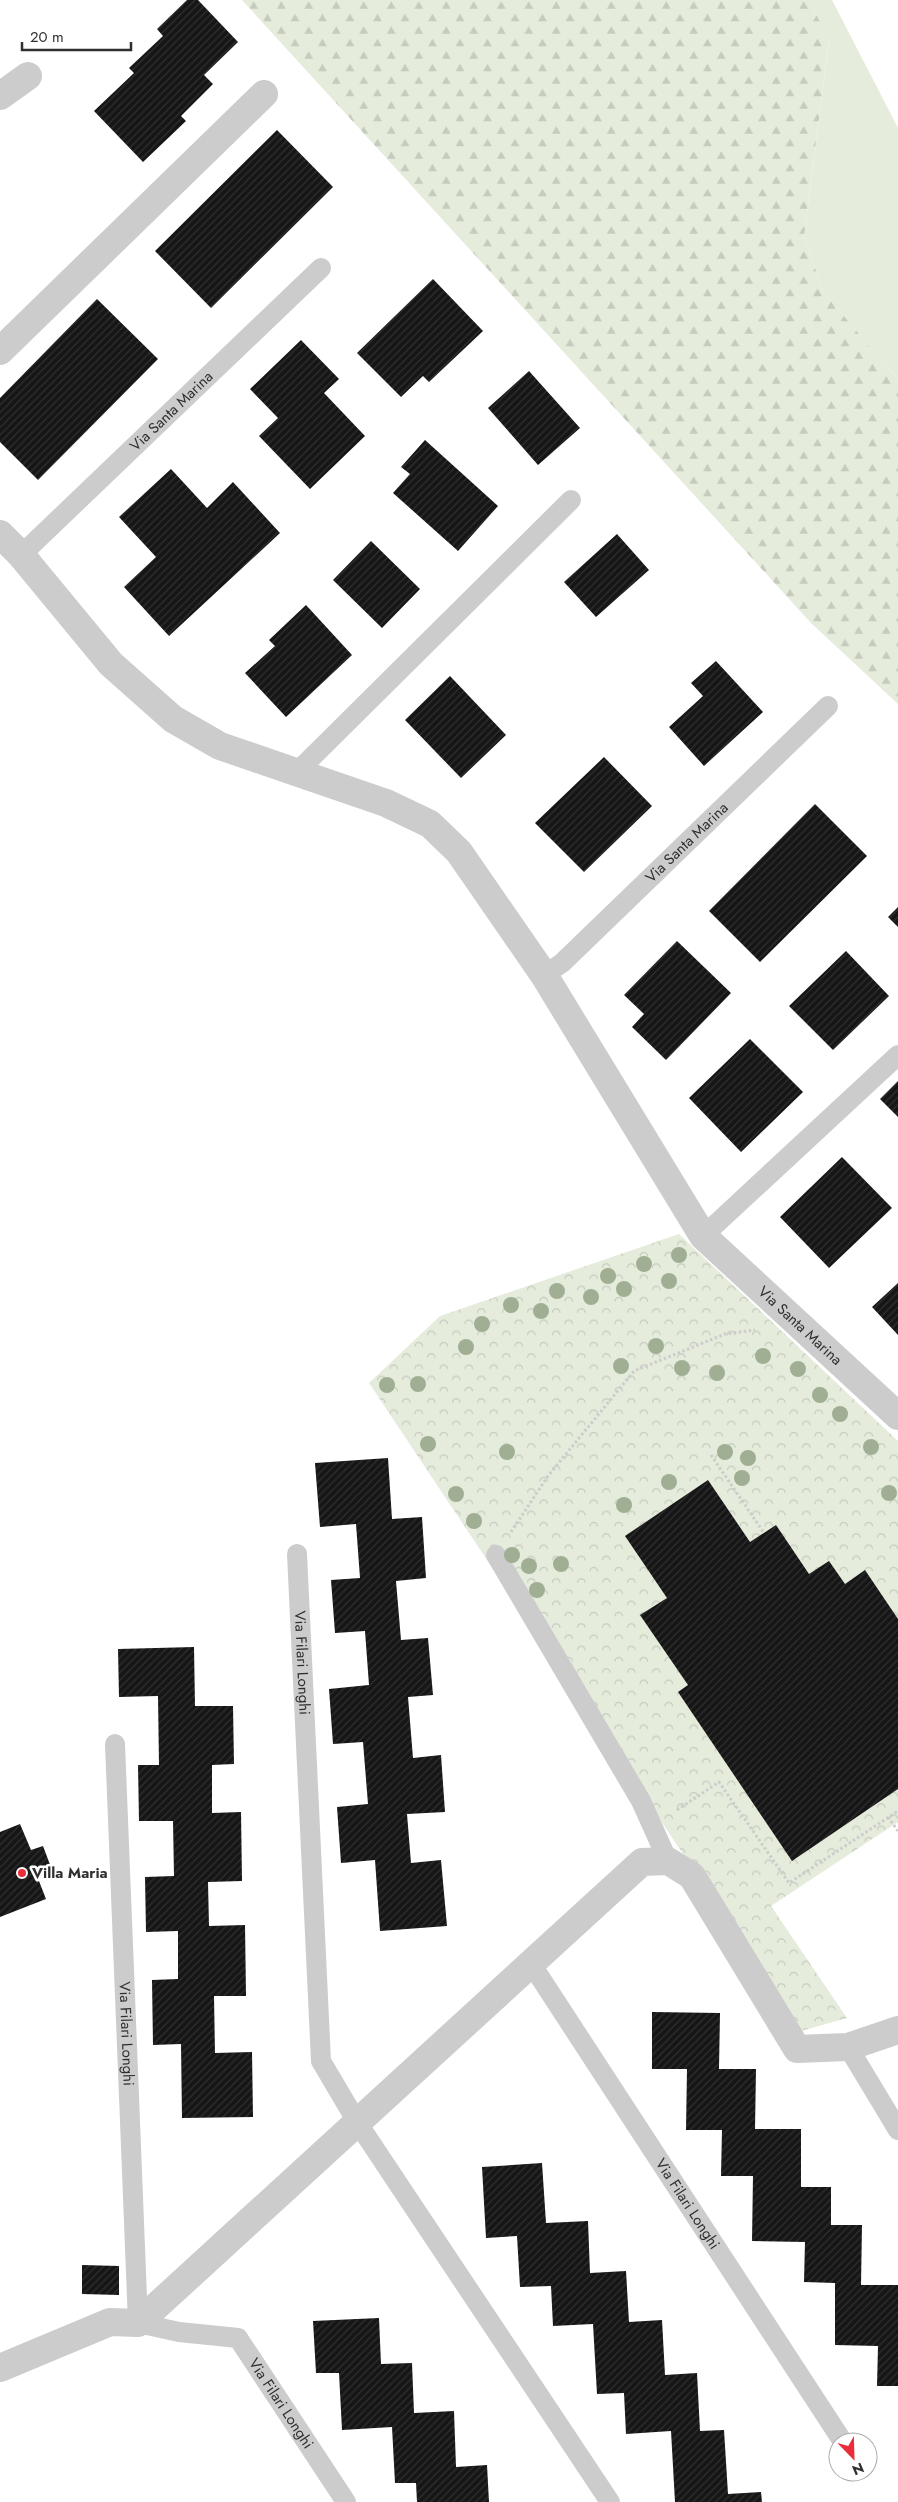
<svg xmlns="http://www.w3.org/2000/svg" width="898" height="2502" viewBox="0 0 898 2502" font-family="Jost,sans-serif">
<style>
.green{fill:#e5ecdc}
.forest{fill:url(#forest-firs)}
.park{fill:url(#park-crowns)}
.building{fill:url(#building-hatch)}
.lines{fill:none;stroke-linecap:round;stroke-linejoin:round}
.path{stroke:#ccc;stroke-width:3;stroke-dasharray:2.5 2.5;stroke-linecap:butt}
.lane{stroke:#ccc;stroke-width:20}
.street{stroke:#ccc;stroke-width:28}
.tree{fill:#a0ae93}
.poi-dot{fill:#ea2d3a;stroke:#fff;stroke-width:2}
.labels{text-anchor:middle;dominant-baseline:central;stroke-width:5;stroke-linejoin:round;paint-order:stroke}
.street-label{font-size:15px;fill:#2f2f2f;stroke:#fff}
.poi-label{font-size:15px;font-weight:bold;fill:#2f2f2f;stroke:#fff;text-anchor:start}
</style>
<defs>
<pattern id="forest-firs" width="22" height="20" patternUnits="userSpaceOnUse" patternTransform="scale(1.25)"><rect width="22" height="20" fill="#e5ecdc"/><path d="M5 1l3.5 6h-7zM16 11l3.5 6h-7z" fill="#c5cbbd"/></pattern>
<pattern id="park-crowns" width="20" height="18" patternUnits="userSpaceOnUse" patternTransform="scale(1.25)"><rect width="20" height="18" fill="#e5ecdc"/><path d="M2 6a3 3 0 1 1 6 0M12 15a3 3 0 1 1 6 0" fill="none" stroke="#c5cbbd"/></pattern>
<pattern id="building-hatch" width="6" height="6" patternUnits="userSpaceOnUse" patternTransform="scale(1.25)"><rect width="6" height="6" fill="#161616"/><path d="M-1 1l2-2M0 6l6-6M5 7l2-2" fill="none" stroke="#303030"/></pattern>
</defs>
<rect width="100%" height="100%" fill="#fff"/>
<!-- green -->
<path class="green" d="M809 0H832L898 128V379L824 293 804 237 829 41Z"/>
<!-- forest -->
<path class="forest" d="M242 0H809L829 40 804 237 824 293 898 379V704L811 623Z"/>
<!-- park -->
<path class="park" d="M679 1234 898 1441V1822L771 1906 847 2018 801 2031 369 1383 440 1316Z"/>
<!-- building -->
<path class="building" d="M187 0H198L238 42 204 75 213 84 181 116 186 121 143 162 94 111 134 73 129 68 163 36 157 29Z
M277 130 333 187 211 308 155 251Z
M433 279 483 331 429 382 423 376 401 397 357 353Z
M97 299 158 359 38 480 0 442V398Z
M301 340 339 379 324 393 365 436 310 489 259 436 278 418 250 389Z
M529 371 580 428 538 465 488 408Z
M425 440 498 506 458 551 393 493 410 474 401 467Z
M171 469 207 508 233 482 280 533 169 636 124 587 156 557 119 517Z
M617 534 649 570 596 617 564 582Z
M371 541 420 589 382 628 333 580Z
M306 605 352 655 286 717 245 673 275 646 269 640Z
M716 661 763 712 704 766 669 727 703 696 691 683Z
M450 676 506 735 461 778 405 720Z
M604 757 652 806 584 872 535 823Z
M815 804 867 856 760 962 709 911Z
M898 907V927L888 917Z
M677 941 731 993 666 1060 632 1027 644 1014 624 995Z
M846 951 889 996 833 1050 789 1006Z
M750 1039 803 1092 741 1152 689 1098Z
M898 1081V1117L880 1099Z
M842 1157 892 1208 829 1268 780 1217Z
M898 1283V1335L872 1307Z
M388 1458 392 1519 422 1517 426 1578 396 1581 401 1640 428 1638 433 1695 408 1697 413 1758 441 1755 445 1812 407 1814 411 1863 441 1860 447 1926 380 1931 375 1860 341 1863 337 1807 368 1804 363 1742 333 1744 329 1689 369 1685 365 1631 335 1633 331 1580 360 1578 356 1524 320 1527 315 1463Z
M708 1480 750 1542 776 1525 809 1574 829 1561 845 1584 865 1570 898 1619V1789L792 1861 678 1692 688 1685 640 1615 667 1598 625 1536Z
M194 1647 195 1706H233L234 1764 212 1765V1813L241 1812 242 1881 208 1882 209 1926 245 1925 246 1996H214L215 2053 252 2052 253 2117 182 2118 181 2044 153 2045 152 1980 178 1979V1931L146 1932 145 1877 174 1876 173 1821H139L138 1765H159L158 1696 119 1697 118 1649Z
M20 1824 31 1850 43 1846 52 1870 37 1876 46 1899 0 1917V1832Z
M652 2012 720 2013 719 2069H756L755 2129H801V2187H831V2225H862L861 2285H898V2386H877L878 2346 835 2345V2283L804 2282 805 2242 752 2241 753 2176H721L722 2130H686L687 2069H652Z
M542 2163 546 2223 588 2221 590 2273 626 2271 629 2322 662 2320 665 2375 697 2373 700 2431 724 2430 728 2494 761 2492 762 2502H675L671 2431 626 2434 624 2393 597 2394 593 2324 553 2326 551 2286 520 2287 517 2236 486 2238 482 2167Z
M82 2265 119 2266V2295L82 2294Z
M379 2318 381 2364 412 2363 414 2413 454 2411 456 2467 487 2465 489 2502H417L416 2483H395L392 2427 342 2430 339 2373H316L313 2321Z"/>
<g class="lines">
<!-- path -->
<path class="path" d="M711 1455 764 1533
M511 1532 548 1476 634 1371 725 1334 755 1330
M677 1810 719 1782 789 1883 898 1811
M888 1817 898 1831"/>
<!-- lane -->
<g class="lane">
<path id="s1" d="M21 555 321 268"/>
<path d="M297 772 571 500"/>
<path id="s2" d="M544 975 562 963 828 706"/>
<path d="M703 1236 898 1055"/>
<path id="s3" d="M297 1554 321 2061 357 2122 610 2502"/>
<path d="M496 1555 641 1801 668 1861"/>
<path id="s4" d="M115 1744 138 2323 179 2332 238 2338 346 2502"/>
<path id="s5" d="M532 1965 843 2442"/>
<path d="M848 2047 898 2130"/>
</g>
<!-- street -->
<g class="street">
<path d="M0 96 28 76"/>
<path d="M0 351 264 94"/>
<path id="s6" d="M0 534 21 555 111 664 173 719 220 746 386 803 430 824 459 852 544 975 703 1236 898 1416"/>
<path d="M0 2368 110 2322 138 2323 642 1862 668 1861 692 1876 797 2049 848 2047 898 2030"/>
</g>
</g>
<!-- trees -->
<g class="tree">
<circle cx="679" cy="1255" r="8"/>
<circle cx="644" cy="1264" r="8"/>
<circle cx="608" cy="1276" r="8"/>
<circle cx="669" cy="1281" r="8"/>
<circle cx="624" cy="1289" r="8"/>
<circle cx="557" cy="1291" r="8"/>
<circle cx="591" cy="1297" r="8"/>
<circle cx="511" cy="1305" r="8"/>
<circle cx="541" cy="1311" r="8"/>
<circle cx="482" cy="1324" r="8"/>
<circle cx="656" cy="1346" r="8"/>
<circle cx="466" cy="1347" r="8"/>
<circle cx="763" cy="1356" r="8"/>
<circle cx="621" cy="1366" r="8"/>
<circle cx="682" cy="1368" r="8"/>
<circle cx="798" cy="1369" r="8"/>
<circle cx="717" cy="1373" r="8"/>
<circle cx="418" cy="1384" r="8"/>
<circle cx="387" cy="1385" r="8"/>
<circle cx="820" cy="1395" r="8"/>
<circle cx="840" cy="1414" r="8"/>
<circle cx="428" cy="1444" r="8"/>
<circle cx="871" cy="1447" r="8"/>
<circle cx="507" cy="1452" r="8"/>
<circle cx="725" cy="1452" r="8"/>
<circle cx="748" cy="1458" r="8"/>
<circle cx="742" cy="1478" r="8"/>
<circle cx="669" cy="1482" r="8"/>
<circle cx="889" cy="1493" r="8"/>
<circle cx="456" cy="1494" r="8"/>
<circle cx="624" cy="1505" r="8"/>
<circle cx="474" cy="1521" r="8"/>
<circle cx="512" cy="1555" r="8"/>
<circle cx="561" cy="1564" r="8"/>
<circle cx="529" cy="1566" r="8"/>
<circle cx="537" cy="1590" r="8"/>
</g>
<!-- markers -->
<circle class="poi-dot" cx="22" cy="1873" r="5"/>
<g class="labels">
<!-- street labels -->
<g class="street-label">
<text stroke="none"><textPath href="#s1" startOffset="208">Via Santa Marina</textPath></text>
<text stroke="none"><textPath href="#s2" startOffset="195">Via Santa Marina</textPath></text>
<text stroke="none"><textPath href="#s6" startOffset="1160">Via Santa Marina</textPath></text>
<text stroke="none"><textPath href="#s3" startOffset="109">Via Filari Longhi</textPath></text>
<text stroke="none"><textPath href="#s4" startOffset="290">Via Filari Longhi</textPath></text>
<text stroke="none"><textPath href="#s5" startOffset="285">Via Filari Longhi</textPath></text>
<text stroke="none"><textPath href="#s4" startOffset="759">Via Filari Longhi</textPath></text>
</g>
<!-- poi labels -->
<g class="poi-label">
<text x="32" y="1873">Villa Maria</text>
</g>
</g>
<!-- north arrow -->
<g transform="translate(853 2457) rotate(157)"><circle r="24" fill="#ffffff" stroke="#acacac"/>
<path d="M0-4L9 19L0 12L-9 19Z" fill="#ea2d3a"/>
<text y="-8" font-size="14" font-weight="bold" text-anchor="middle" fill="#2f2f2f">N</text>
</g>
<!-- scale -->
<path d="M22 42v8h109v-8" fill="none" stroke="#2f2f2f" stroke-width="2.5"/>
<text x="30" y="42" font-size="15" fill="#2f2f2f" stroke="#ffffff" stroke-width="4" paint-order="stroke">20 m</text>
</svg>
